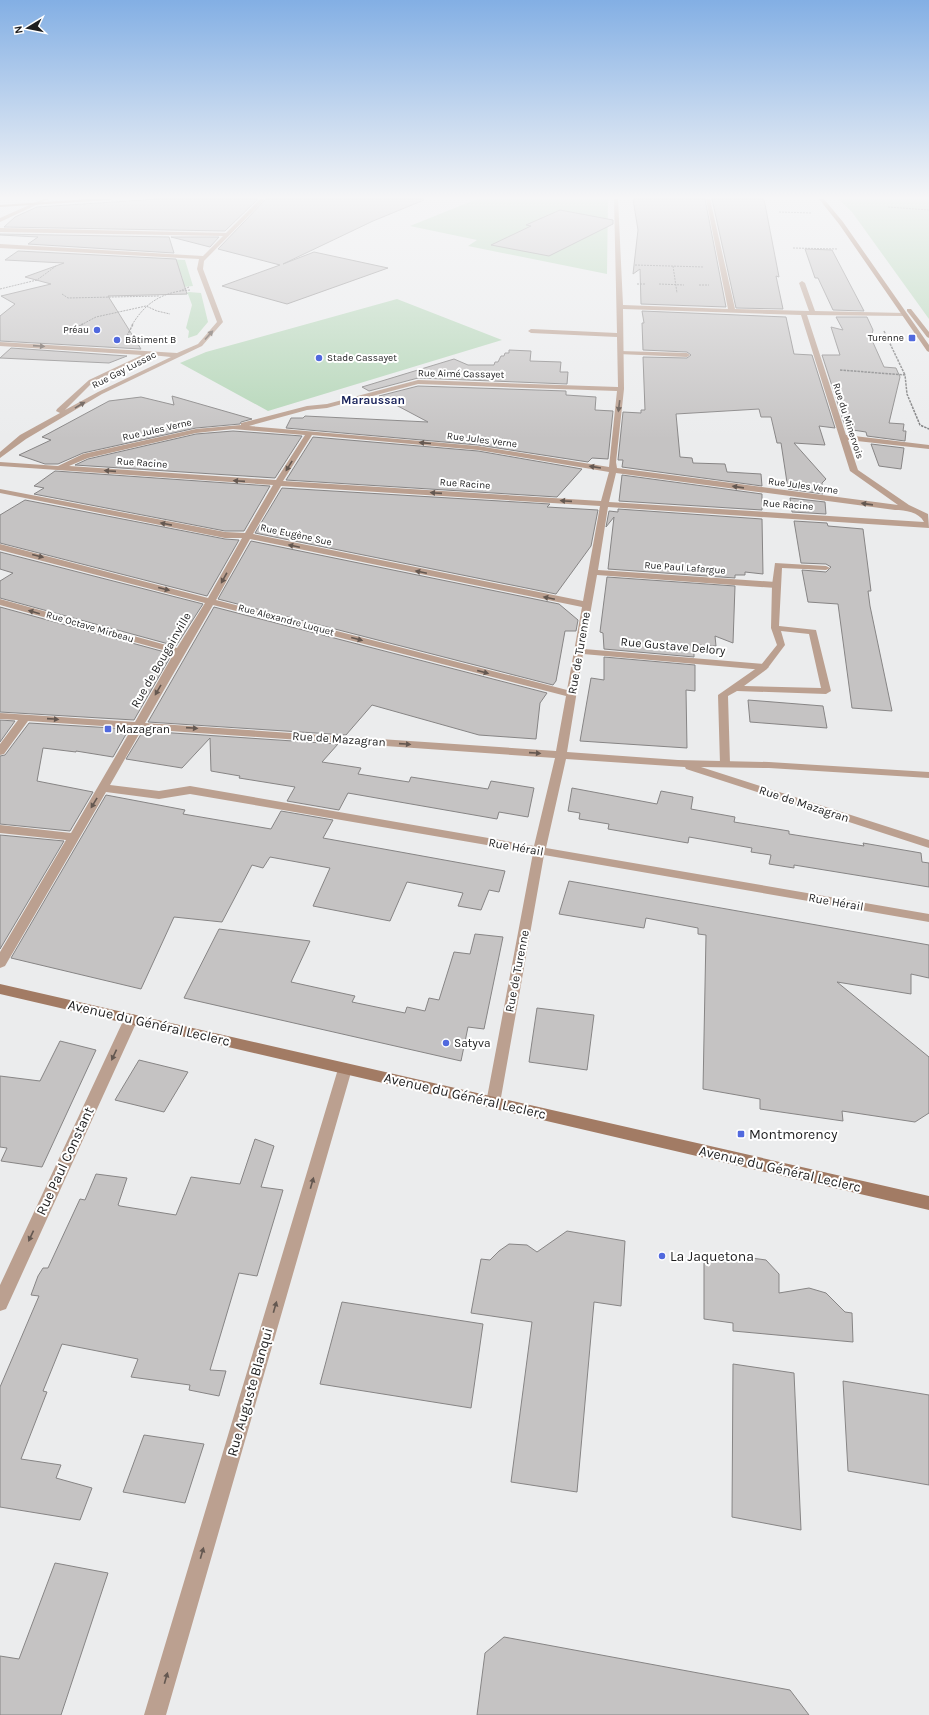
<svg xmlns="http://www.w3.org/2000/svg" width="929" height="1715" viewBox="0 0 929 1715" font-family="Karla,sans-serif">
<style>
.green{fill:#b4d6b7}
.building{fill:#c5c3c3;stroke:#878585}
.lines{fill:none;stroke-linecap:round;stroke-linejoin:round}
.path-far1{stroke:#7c7c7d;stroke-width:1;stroke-dasharray:2 1;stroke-linecap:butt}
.path{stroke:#7c7c7d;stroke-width:1.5;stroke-dasharray:2.5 1;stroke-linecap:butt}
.lane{fill:#bba090;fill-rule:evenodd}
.street{fill:#bba090;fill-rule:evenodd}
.secondary{fill:#a27b64;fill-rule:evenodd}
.oneway{fill:#645851}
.poi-dot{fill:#5169de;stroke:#fff;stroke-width:1.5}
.labels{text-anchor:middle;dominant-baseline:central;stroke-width:4;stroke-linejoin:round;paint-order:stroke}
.far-poi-label{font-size:10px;fill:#1d1d1e;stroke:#fff;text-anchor:end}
.far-street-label{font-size:10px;fill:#1d1d1e;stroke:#fff}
.far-quarter-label{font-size:12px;font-weight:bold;fill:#19235b;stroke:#fff}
.street-label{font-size:12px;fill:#1d1d1e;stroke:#fff}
.poi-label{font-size:12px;fill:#1d1d1e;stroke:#fff;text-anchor:start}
.near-street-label{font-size:14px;fill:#1d1d1e;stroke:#fff}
.near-poi-label{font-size:14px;fill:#1d1d1e;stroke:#fff;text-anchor:start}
</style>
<rect width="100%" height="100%" fill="#ebeced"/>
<!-- green -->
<path class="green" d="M477 199H608L607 274 468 246 477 240 410 226Z
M838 199H929V319L852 212Z
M78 254 185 260 193 286 174 288 177 280H183L181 274 70 259Z
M189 292 201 293 208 322 197 335 188 338 189 331 186 328 192 305 188 294 177 295Z
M397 299 502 340 268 411 180 363 206 352Z"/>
<!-- building -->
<path class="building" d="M159 199H258L225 231 4 227 15 217 37 207Z
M266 199H424V200L373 221 283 264 314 252 388 268 287 304 222 286 280 265 218 249Z
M633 199H705L726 307 641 304 640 269 633 274 638 230Z
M712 199H764L779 277 776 276 783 309 736 308Z
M560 210 613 220V224L549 256 491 245 531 226 526 225Z
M0 234 169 237 174 253 28 244 38 237 0 235Z
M171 237H219L210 247Z
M805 249 832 250 864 311 833 310 818 278H815Z
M18 251 176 259 187 294 108 296 141 349 0 341V316L15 304 1 296 51 284 25 277 64 263 5 260Z
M642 311 786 317 794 354 812 355 835 428 819 426 825 445 794 443 826 479 822 483 823 494 788 489 781 443H777L771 417H761L759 409 676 414 680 457 692 458 693 463 725 464 727 472 761 474 762 486 622 467 623 460H618L623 412 641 413V410H645L643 357 687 358 691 355 687 352 643 350 642 323H644Z
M836 317H867L873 330 871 338 884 367 896 368 900 377 889 423 904 424 903 431H906L905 441 867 436 866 432 846 429 822 355H840L831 327 843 330Z
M11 348 127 356 109 363 0 358Z
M509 350 531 351 530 361 561 362 560 372H568L567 384 418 378 369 391 362 387 454 359 468 365H494L495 362H498L501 356H504L505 353H509Z
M418 386 566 391V395L596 397 595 410 613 411 608 459 592 458 588 462 478 445 286 428 291 418H303L305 416 428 422 379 396Z
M172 396 252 419 241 422 240 424 196 428 83 453 58 464H45L19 455 51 440 42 437 109 401 141 397 174 405Z
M233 431 302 436 275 478 75 465 88 459 196 434Z
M313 437 478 451 582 469 557 497 286 480Z
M871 444 904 448 901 469 879 466Z
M55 471 270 486 244 531H225L34 494 44 488 34 486Z
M622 475 762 494V510L619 501Z
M282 488 550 504 547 507 598 510 591 546 556 594 255 533Z
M790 498 825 502 826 514 792 512Z
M25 500 225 539 239 540 207 596 0 543V515Z
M618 509 762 519 763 574 745 572V575H735V578L608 569 614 517 606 527 609 511 618 512Z
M794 521 827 523 828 526 863 529 871 591H868L870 606 892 711 852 708 838 604 808 602 802 570 826 572 831 567 826 564 801 563Z
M251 541 559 604 578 620 576 631H565L556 681 553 685 218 599Z
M0 552 203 604 176 646 0 598V581L13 573 0 569Z
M607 577 735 586 733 643 715 636 716 646 694 645V657L604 649 603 633 600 632Z
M0 607 172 654 134 720 0 712Z
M214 607 547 693 540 703 536 739 479 735 372 705 346 735 148 722Z
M604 657 695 665V691L686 690 687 748 580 741 591 678 604 680Z
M748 700 823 706 827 728 750 722Z
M0 720 15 721 0 742Z
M29 723 129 729 113 757 76 751V752L43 748 37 781 93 792 70 831 0 824V756L5 755Z
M143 731 338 744 322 762 361 768 358 774 409 782 411 777 488 789 491 781 534 788 528 817 499 812 497 819 348 793 339 810 287 801 295 787 239 778 240 776 211 771 210 738 182 768 126 759Z
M572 788 657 804 661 791 693 797 691 809 735 817 734 822 789 831V834L864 846 863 843 921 853 922 862 929 863V887L794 865V868L769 864 771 855 751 852 752 848 689 837 688 843 608 829 609 824 579 819 580 813 568 811Z
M106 795 185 810 183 814 271 829 281 811 333 820 323 838 505 871 499 892 489 890 481 910 458 906 463 893 407 882 390 921 313 906 330 868 270 857 263 868 252 865 222 922 174 917 141 989 11 958Z
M0 835 64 841 0 949Z
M569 881 929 945V978L911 974V994L837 982 929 1057V1113L915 1122 842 1111 843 1121 760 1109V1099L703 1089 706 935 698 934V928L646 918 644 928 559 914Z
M219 929 310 941 291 982 355 996 352 1002 405 1013 407 1007 425 1011 429 998 439 1000 454 952 470 954 475 934 503 937 484 1029 468 1027 461 1061 184 998Z
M537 1008 594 1015 587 1070 529 1062Z
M60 1041 96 1050 42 1167 1 1161 7 1148 0 1147V1076L40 1081Z
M139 1060 188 1072 164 1112 115 1100Z
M255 1139 274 1146 261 1187 283 1190 257 1276 239 1273 210 1370 226 1371 219 1396 189 1390 190 1385 131 1377 138 1359 62 1344 43 1391 47 1392 21 1459 61 1465 56 1478 92 1488 80 1520 0 1507V1387L39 1296 31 1295 38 1276 43 1268H48L80 1199 85 1200 96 1174 127 1178 118 1205 120 1206 176 1215 191 1177 240 1184Z
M567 1231 625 1241 621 1306 594 1302 577 1492 511 1482 532 1322 471 1313 481 1259 490 1260 499 1251 509 1244 527 1245 537 1252Z
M716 1253 766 1260 779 1274V1293L809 1288 826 1293 845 1312 852 1313 853 1342 733 1331V1323L704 1319V1263Z
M342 1302 483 1324 471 1408 320 1384Z
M733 1364 794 1373 801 1530 732 1517Z
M843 1381 929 1395V1485L848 1471Z
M144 1435 204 1444 185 1503 123 1492Z
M55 1563 108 1573 61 1715H0V1656L19 1659Z
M504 1637 790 1690 809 1715H477L485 1653Z"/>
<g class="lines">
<!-- path-far1 -->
<path class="path-far1" d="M888 207 929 210
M779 212 812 213
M793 248 838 249
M635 265 704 267
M673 266 677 293
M637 284H645
M659 284 684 285
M699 285H709
M189 287 180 291 190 290
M0 289 37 280 56 266
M62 294 68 298 159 296
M81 325 96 317 146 306 157 311 170 314
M132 325C144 305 158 295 180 291"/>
<!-- path -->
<path class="path" d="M69 331 83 324
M884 331 905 375
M127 336 133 324
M840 370 905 375 907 394 920 425 929 429"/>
<!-- lane -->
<path class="lane" d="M620 351 687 353 690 355 687 357 618 354V352Z
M775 563 826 566 830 568 826 570 782 568 779 626 816 630 831 691 826 694 737 691 728 696 730 764 725 767 721 766 720 764 718 695 761 665 777 645 771 628 772 585ZM781 631 809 634 821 688 744 686 767 669 785 645Z"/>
<!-- street -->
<path class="street" d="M43 199H49L0 222V218Z
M260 199H265L204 261 203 269 223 322 202 346 102 394 26 439 0 458V452L20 435 60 413 56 411 57 409 89 380 142 355 0 346V342L177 353 198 344 217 322 197 269 199 259 0 248V244L203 256 223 236 0 232V228L226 233ZM151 355 171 357 98 392 65 410 93 382Z
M614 199H618L623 305 728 309 706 199H710L735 309 809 311 799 283 802 281 805 283 815 311 905 313V315L903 316 807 315 846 435 929 445V449L848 440 858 470 909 505 928 514 929 528 608 507 598 570 776 582 781 585 776 588 597 575 584 649 764 664 769 667 764 670 583 654 567 752 678 760 769 762 929 772V778L769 768 701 767 929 840V848L686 769 685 767 566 759 546 848 929 914V922L544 855 500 1103 498 1107 493 1109 488 1107 486 1103 533 853 190 794 159 799 106 792 5 966 0 968V952L66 840 0 833V825L71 833 132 728 28 721 4 754 0 755V744L18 720 0 719V713L135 722 174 653 0 605V599L177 648 205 603 0 550V544L208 598 242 538H225L0 493V489L225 532 245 533 273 485 0 466V462L58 466 83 454 196 429 241 425V423L307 406 327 404 418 380 618 387 617 337 531 333 528 331 531 329 617 333ZM623 309 801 315 850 471 898 505 617 468 616 462 624 389ZM418 384 617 391 609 467 478 446 249 426 307 410 327 408ZM233 429 305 435 276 480 69 466 88 458 196 433ZM312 435 478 450 609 472 601 501 283 481ZM616 473 895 510C905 510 919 512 924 522L609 502ZM281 486 600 506 583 601 253 534ZM250 539 582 607 567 690 216 600ZM213 605 566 696 556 751 145 723ZM142 729 555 758 534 846 190 786 159 791 110 785Z
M131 1014 136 1015 138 1019 6 1309 0 1311V1285L124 1019 126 1015Z
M345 1063 350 1065 352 1069 166 1715H144L338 1069 340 1065Z"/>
<!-- secondary -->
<path class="secondary" d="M88 199H112L110 200 0 207V205Z
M819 199H824L843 222 929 345V352L927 351 839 224Z
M907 309H911L929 332V338L927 337 907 311Z
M0 984 929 1196V1210L0 994Z"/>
</g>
<!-- one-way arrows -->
<defs><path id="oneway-solid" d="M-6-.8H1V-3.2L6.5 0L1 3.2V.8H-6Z"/></defs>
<g class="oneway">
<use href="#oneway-solid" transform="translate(209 335) rotate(-48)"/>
<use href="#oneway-solid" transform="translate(39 346) rotate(4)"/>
<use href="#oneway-solid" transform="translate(80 405) rotate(-31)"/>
<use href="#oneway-solid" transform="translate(619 406) rotate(97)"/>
<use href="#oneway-solid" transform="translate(425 443) rotate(-175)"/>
<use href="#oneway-solid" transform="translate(289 466) rotate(122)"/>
<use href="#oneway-solid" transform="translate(595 467) rotate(-171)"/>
<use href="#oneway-solid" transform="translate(110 471) rotate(-176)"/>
<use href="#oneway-solid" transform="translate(239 481) rotate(-176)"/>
<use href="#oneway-solid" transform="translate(738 487) rotate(-172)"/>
<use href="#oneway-solid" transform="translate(436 493) rotate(-176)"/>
<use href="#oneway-solid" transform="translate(566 501) rotate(-176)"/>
<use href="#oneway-solid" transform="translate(867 504) rotate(-172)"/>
<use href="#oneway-solid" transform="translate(166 524) rotate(-169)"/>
<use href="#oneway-solid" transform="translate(294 546) rotate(-168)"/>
<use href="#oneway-solid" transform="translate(38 556) rotate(14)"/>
<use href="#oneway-solid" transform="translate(421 572) rotate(-168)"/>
<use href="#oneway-solid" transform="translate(224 578) rotate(119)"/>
<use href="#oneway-solid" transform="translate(164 589) rotate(14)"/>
<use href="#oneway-solid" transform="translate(549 598) rotate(-168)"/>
<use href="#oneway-solid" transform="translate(34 612) rotate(-164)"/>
<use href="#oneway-solid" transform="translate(357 639) rotate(15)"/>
<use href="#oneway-solid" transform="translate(483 672) rotate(15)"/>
<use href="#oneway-solid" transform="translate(158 690) rotate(120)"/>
<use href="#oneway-solid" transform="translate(53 719) rotate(4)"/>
<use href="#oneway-solid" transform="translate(192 728) rotate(4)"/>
<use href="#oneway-solid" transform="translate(405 744) rotate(4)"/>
<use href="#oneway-solid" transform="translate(535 753) rotate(4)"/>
<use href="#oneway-solid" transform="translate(94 803) rotate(121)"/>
<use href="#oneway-solid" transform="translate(114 1055) rotate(115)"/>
<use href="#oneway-solid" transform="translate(312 1183) rotate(-74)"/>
<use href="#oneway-solid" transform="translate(31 1236) rotate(115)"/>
<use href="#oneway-solid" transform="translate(275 1307) rotate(-74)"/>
<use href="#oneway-solid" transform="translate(202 1553) rotate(-74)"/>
<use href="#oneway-solid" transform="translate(166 1678) rotate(-74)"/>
</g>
<!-- sky -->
<linearGradient id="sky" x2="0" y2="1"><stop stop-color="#83afe4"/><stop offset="0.45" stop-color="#f6f6f7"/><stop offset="1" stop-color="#f6f6f7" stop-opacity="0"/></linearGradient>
<rect width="929" height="439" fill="url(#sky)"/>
<!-- markers -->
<g class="poi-dot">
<circle cx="97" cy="330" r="4"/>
<rect x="908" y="334" width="8" height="8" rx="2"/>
<circle cx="117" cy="340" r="4"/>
<circle cx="319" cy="358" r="4"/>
<rect x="104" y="725" width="8" height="8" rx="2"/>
<circle cx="446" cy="1043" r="4"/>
<rect x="737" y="1130" width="8" height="8" rx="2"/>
<circle cx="662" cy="1256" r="4"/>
</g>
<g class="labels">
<!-- far-poi labels -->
<g class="far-poi-label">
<text x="89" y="330">Préau</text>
<text x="904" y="338">Turenne</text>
<text x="125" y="340" text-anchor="start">Bâtiment B</text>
<text x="327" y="358" text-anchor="start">Stade Cassayet</text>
</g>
<!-- far-street labels -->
<g class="far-street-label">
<text transform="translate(124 370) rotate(-27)">Rue Gay Lussac</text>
<text transform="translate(461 374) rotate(1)">Rue Aimé Cassayet</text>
<text transform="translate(848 421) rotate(72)">Rue du Minervois</text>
<text transform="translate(157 430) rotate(-13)">Rue Jules Verne</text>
<text transform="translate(482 440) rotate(7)">Rue Jules Verne</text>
<text transform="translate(142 463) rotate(4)">Rue Racine</text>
<text transform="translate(465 484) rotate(4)">Rue Racine</text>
<text transform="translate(803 486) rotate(8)">Rue Jules Verne</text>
<text transform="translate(788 505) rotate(4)">Rue Racine</text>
<text transform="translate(296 535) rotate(12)">Rue Eugène Sue</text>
<text transform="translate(685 568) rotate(4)">Rue Paul Lafargue</text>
<text transform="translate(286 620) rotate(15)">Rue Alexandre Luquet</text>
<text transform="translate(90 627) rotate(16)">Rue Octave Mirbeau</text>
</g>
<!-- far-quarter labels -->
<g class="far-quarter-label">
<text x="373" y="400">Maraussan</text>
</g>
<!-- street labels -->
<g class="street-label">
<text transform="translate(673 646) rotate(5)">Rue Gustave Delory</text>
<text transform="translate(579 653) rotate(-80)">Rue de Turenne</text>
<text transform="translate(161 660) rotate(-60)">Rue de Bougainville</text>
<text transform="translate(339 739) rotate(4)">Rue de Mazagran</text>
<text transform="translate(804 804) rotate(18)">Rue de Mazagran</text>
<text transform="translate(516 847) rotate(10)">Rue Hérail</text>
<text transform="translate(836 902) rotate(10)">Rue Hérail</text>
<text transform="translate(517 971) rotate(-79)">Rue de Turenne</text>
</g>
<!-- poi labels -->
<g class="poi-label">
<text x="116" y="729">Mazagran</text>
<text x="454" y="1043">Satyva</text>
</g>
<!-- near-street labels -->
<g class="near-street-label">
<text transform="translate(149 1023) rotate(13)">Avenue du Général Leclerc</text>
<text transform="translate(465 1096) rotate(13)">Avenue du Général Leclerc</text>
<text transform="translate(65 1161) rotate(-65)">Rue Paul Constant</text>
<text transform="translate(780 1169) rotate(13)">Avenue du Général Leclerc</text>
<text transform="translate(250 1392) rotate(-74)">Rue Auguste Blanqui</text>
</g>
<!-- near-poi labels -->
<g class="near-poi-label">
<text x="749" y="1134">Montmorency</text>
<text x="670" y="1256">La Jaquetona</text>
</g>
</g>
<!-- north arrow -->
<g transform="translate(28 28) rotate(260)" stroke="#ffffff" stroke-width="3" paint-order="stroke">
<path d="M0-3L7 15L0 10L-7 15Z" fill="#1d1d1e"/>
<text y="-6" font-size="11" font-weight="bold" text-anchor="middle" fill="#1d1d1e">N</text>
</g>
</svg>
